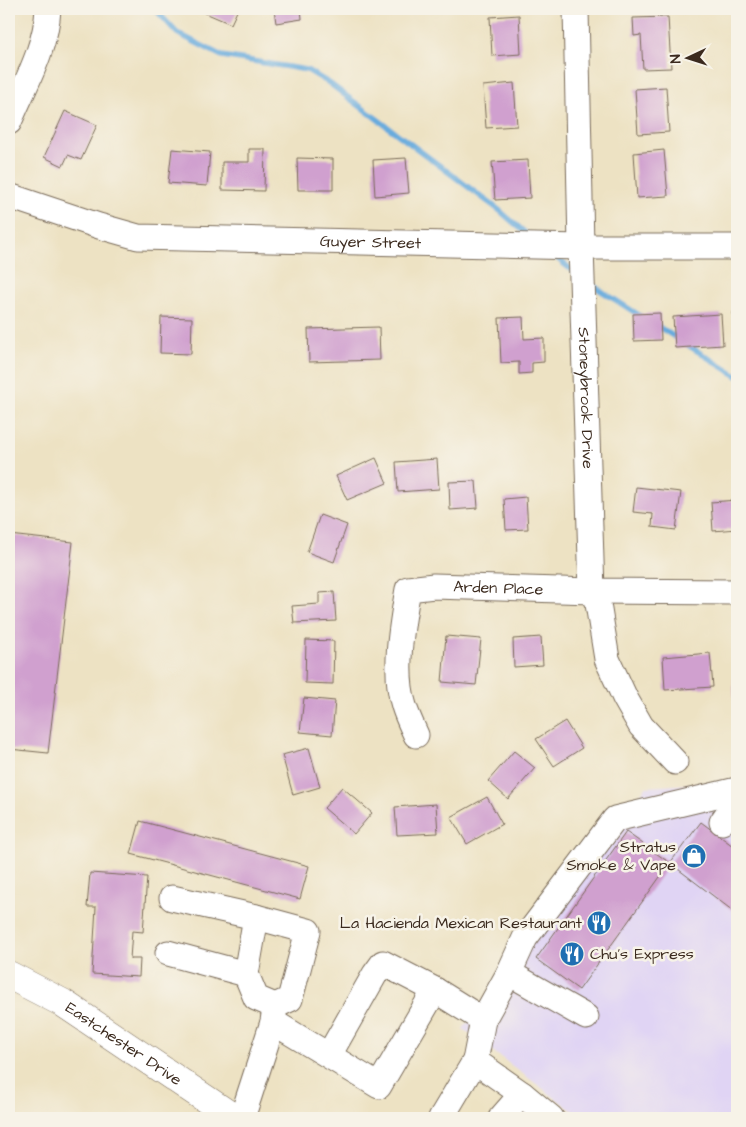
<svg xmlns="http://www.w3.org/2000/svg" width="746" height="1127" viewBox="0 0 746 1127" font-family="'Architects Daughter',sans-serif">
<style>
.built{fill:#e0d4f4}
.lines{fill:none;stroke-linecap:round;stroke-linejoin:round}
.stream{stroke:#68abdd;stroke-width:5.5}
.building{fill:#d0a0cf}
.minor-casing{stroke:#796a58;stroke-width:27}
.major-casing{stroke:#796a58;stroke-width:29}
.minor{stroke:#fff;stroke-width:25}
.major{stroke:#fff;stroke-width:28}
.labels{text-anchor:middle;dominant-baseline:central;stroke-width:5;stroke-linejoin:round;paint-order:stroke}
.street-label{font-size:16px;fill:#3b2a1e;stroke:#f7f3e8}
.poi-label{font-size:16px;fill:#3b2a1e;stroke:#f7f3e8;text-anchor:end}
</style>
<rect width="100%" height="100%" fill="#f7f3e8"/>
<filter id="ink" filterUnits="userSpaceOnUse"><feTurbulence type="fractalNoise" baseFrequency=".02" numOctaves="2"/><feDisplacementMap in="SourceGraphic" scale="10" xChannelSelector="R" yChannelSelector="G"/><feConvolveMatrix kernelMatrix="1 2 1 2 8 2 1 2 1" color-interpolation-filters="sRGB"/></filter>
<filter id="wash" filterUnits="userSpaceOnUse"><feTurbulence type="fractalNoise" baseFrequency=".0096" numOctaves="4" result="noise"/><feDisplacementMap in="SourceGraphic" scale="20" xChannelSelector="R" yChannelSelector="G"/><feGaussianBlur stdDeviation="1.12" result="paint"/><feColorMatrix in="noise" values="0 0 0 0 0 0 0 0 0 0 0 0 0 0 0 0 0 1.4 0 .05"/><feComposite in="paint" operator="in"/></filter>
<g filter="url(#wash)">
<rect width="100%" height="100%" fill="#ede2c3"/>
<!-- built -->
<path class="built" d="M737 781V1118H582L463 1029 646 787Z"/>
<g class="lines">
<!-- stream -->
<path class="stream" d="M155 9 177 33 222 56 307 70 329 83 499 210 530 237
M553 255 573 271
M589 283 642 317
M654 324 737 376"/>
</g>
<g id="blocks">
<!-- building -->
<path class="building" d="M196 9H238L231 24Z
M274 9H301L302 19 276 23Z
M519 15 521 54 492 56 490 17Z
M668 17 671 68 643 69 641 35 634 36 633 18Z
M514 83 517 126 486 128 483 86Z
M666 87 669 132 638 134 635 89Z
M65 111 97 125 81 160 68 155 63 166 44 157Z
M172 149 210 152 207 186 168 183Z
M249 149H265L264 191 222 190V162H249Z
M664 150 668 196 637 198 634 153Z
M297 158 333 159V190H298Z
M406 158 409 193 375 196 373 160Z
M528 160 530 198 495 200 492 162Z
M733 312H737V340H735Z
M660 313 661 340 634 341 633 314Z
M721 314 723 345 675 348 673 317Z
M161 317 192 318 191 354 160 353Z
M523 317 524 339 544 338V362L532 363V373L519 374V362L501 363 499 318Z
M379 327 380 360 309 362 308 329Z
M376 458 387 483 347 500 336 476Z
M437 459 439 489 398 492 396 462Z
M476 481 478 508 450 510 449 482Z
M636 487 681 492 676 530 652 527 653 514 633 512Z
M526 497 528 529 506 530 504 499Z
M737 500V529L713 531 711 502Z
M320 515 347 525 334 562 307 552Z
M9 535 73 542 48 753 9 749Z
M334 592 336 621 294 623 292 606 319 604V593Z
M446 636 481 639 476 685 442 682Z
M541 637 543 665 514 667 513 639Z
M306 640 334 641 333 684 305 683Z
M710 653 713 687 665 690 663 657Z
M733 672H737V705H734Z
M304 698 335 701 332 735 300 732Z
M565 721 582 748 554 766 536 739Z
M309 748 320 787 293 795 282 755Z
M514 751 535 768 508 799 488 781Z
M342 787 372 813 354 834 324 808Z
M487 797 502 824 467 844 451 817Z
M436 804 438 833 397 835 395 807Z
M140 821 309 866 300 899 131 854Z
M701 822 737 849V914L670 863Z
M626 832 670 863 579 990 536 959Z
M90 873 147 877 143 932 132 931 130 959H140L139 977 92 974 96 907H87Z"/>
</g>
</g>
<g filter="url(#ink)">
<use href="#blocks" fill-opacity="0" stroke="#796a58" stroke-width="1"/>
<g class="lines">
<defs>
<g id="minor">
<path id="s1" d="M576 9 581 247 592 591 598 604 607 659 625 698 641 726 675 762"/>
<path d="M9 122C24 86 46 49 48 9"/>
<path id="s2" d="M9 196 99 226 138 237 581 247H737"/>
<path id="s3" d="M416 735C412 726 407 716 404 706 393 672 402 624 408 589L434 586 592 591 737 592"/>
<path d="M722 822 737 800"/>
<path d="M172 898 256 917 308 931 290 999 275 1006 273 1022 242 1118"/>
<path d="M256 917 246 974 256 998 275 1006"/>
<path d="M168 953 246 974"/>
<path d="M509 973 586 1017"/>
<path d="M273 1022 379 1086 435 990"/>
<path d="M329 1055 375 974 383 963 435 990 483 1020"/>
<path d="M475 1061 483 1020 509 973 525 938 615 819 737 790"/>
<path d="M441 1118 475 1061 522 1094 551 1118"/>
<path d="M501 1118 522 1094"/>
</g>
<g id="major">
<path id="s4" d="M9 975 63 1003 234 1118"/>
</g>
</defs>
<!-- minor casing -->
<use href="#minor" class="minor-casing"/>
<!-- major casing -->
<use href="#major" class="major-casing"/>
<!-- minor -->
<use href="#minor" class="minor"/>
<!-- major -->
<use href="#major" class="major"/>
</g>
</g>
<!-- icons -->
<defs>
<symbol id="shop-disc" viewBox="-11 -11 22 22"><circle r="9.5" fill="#1f6fb2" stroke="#f7f3e8"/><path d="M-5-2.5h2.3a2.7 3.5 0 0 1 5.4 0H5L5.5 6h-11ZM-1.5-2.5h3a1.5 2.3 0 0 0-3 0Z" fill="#fff"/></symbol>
<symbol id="restaurant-disc" viewBox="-11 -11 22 22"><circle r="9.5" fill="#1f6fb2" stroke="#f7f3e8"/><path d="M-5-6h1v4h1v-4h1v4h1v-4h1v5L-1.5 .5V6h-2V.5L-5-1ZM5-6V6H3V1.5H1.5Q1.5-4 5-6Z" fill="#fff"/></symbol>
</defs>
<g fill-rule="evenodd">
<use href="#shop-disc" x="680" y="842" width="28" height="28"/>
<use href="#restaurant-disc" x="585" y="909" width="28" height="28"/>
<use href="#restaurant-disc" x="558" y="940" width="28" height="28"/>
</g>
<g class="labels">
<!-- street labels -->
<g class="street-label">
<text stroke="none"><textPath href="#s2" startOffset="368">Guyer Street</textPath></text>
<text stroke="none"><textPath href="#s1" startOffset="389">Stoneybrook Drive</textPath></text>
<text stroke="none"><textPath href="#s3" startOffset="240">Arden Place</textPath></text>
<text stroke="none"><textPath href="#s4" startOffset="134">Eastchester Drive</textPath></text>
</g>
<!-- poi labels -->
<g class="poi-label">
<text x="676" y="847">Stratus<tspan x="676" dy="18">Smoke &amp; Vape</tspan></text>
<text x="582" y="923">La Hacienda Mexican Restaurant</text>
<text x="590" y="954" text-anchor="start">Chu's Express</text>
</g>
</g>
<!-- margin -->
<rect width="746" height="1127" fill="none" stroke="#f7f3e8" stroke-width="30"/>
<!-- north arrow -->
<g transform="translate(688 58) rotate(266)" stroke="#f7f3e8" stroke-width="4" paint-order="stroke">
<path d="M0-4L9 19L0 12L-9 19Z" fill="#3b2a1e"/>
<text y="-8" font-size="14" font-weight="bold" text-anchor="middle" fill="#3b2a1e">N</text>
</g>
</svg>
